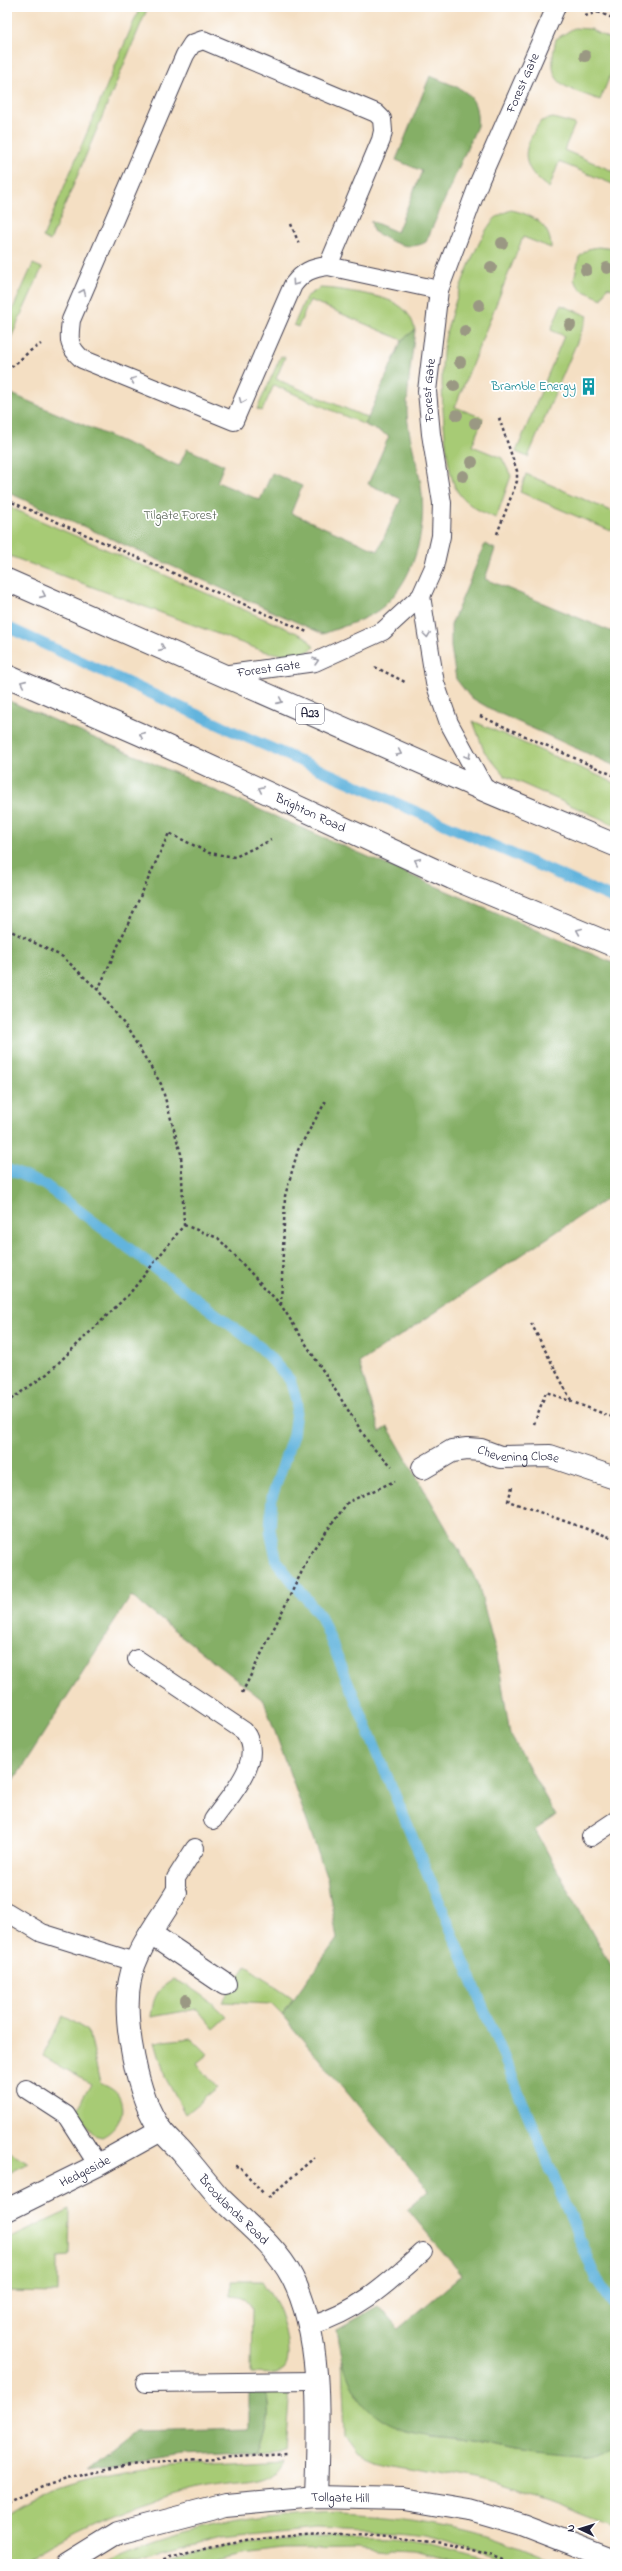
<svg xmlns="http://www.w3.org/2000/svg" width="622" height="2571" viewBox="0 0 622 2571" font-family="'Indie Flower',sans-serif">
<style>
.green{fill:#a7cb74;stroke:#647658}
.forest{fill:#85af66;stroke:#546850}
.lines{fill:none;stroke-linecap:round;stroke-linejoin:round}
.stream{stroke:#62b4dd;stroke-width:11}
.service-casing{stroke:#423e4f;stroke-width:20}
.minor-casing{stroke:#423e4f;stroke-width:24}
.tertiary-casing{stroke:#423e4f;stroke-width:24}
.primary-casing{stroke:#423e4f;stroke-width:24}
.path{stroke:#423e4f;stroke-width:2.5;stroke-dasharray:3 3;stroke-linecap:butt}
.service{stroke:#fff;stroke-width:18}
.minor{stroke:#fff;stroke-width:22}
.tertiary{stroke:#fff;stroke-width:22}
.primary{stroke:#fff;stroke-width:22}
.tree{fill:#9a9883}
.oneway{stroke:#9c9ca7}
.labels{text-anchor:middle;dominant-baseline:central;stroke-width:3.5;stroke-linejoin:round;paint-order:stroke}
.shield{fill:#fff;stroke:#646476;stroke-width:1}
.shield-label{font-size:12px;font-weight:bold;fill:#22223b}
.street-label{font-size:13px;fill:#22223b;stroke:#fff}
.culture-label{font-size:13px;fill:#0d838f;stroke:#fff;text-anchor:end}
.park-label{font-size:13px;fill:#515d4f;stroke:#fff}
</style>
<rect width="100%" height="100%" fill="#fff"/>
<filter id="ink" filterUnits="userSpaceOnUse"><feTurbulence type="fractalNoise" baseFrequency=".025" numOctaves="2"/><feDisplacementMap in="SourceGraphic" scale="8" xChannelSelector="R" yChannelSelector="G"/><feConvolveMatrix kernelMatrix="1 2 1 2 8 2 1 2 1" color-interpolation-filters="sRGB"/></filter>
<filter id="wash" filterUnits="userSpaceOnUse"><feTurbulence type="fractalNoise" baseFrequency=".012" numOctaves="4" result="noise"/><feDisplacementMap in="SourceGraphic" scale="16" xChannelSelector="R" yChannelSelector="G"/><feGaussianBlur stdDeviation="0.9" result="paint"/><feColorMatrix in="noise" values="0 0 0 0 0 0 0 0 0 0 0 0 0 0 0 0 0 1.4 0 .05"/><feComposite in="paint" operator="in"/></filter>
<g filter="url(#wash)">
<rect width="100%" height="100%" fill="#f4dfc3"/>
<!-- green -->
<path class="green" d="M140 7H148L50 241 43 237Z
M574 28 591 29 615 42V64L600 100C562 86 545 86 556 39Z
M553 118 575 124 564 150 615 172V185L559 162 549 188C519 167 521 149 541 121Z
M511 210C532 214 551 225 551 248L523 237 455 407 483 418 472 446 502 458 511 476 496 518C481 512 466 505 457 491 444 470 440 379 443 353 445 323 473 247 491 223 496 216 503 213 511 210Z
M598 247 615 249V290L607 287 602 299 581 290 574 280 579 257 588 249Z
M33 264 42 268 7 347V322Z
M320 288C334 288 347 291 360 293 385 298 409 302 415 330L402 340 310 300 298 327 294 325 306 297Z
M561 305 588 316 528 457 516 452 564 336 551 330Z
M281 356 285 357 276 379 368 418 365 425 274 385 262 411 257 409Z
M526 474 615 513V524L611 531 520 492Z
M7 506 306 637 314 647C300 660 280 654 263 651L7 555Z
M473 721 615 783V825L505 776 484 751Z
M246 1966 293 1998 282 2015 271 2004 222 2002Z
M173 1980C192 1985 214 2003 227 2017L214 2029 197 2009 151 2017C153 1999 156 1989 173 1980Z
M63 2016 88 2031 100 2083C106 2086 114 2089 118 2095 128 2112 117 2130 102 2137L94 2135 76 2110 91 2084 43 2056Z
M192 2038 208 2054 197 2063 217 2088 185 2114 165 2077 155 2042Z
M7 2150 29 2163 7 2174Z
M70 2210 69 2256 58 2257V2293L7 2292V2240Z
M231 2281H262C266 2288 272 2296 276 2304 283 2317 294 2359 284 2369 276 2376 260 2373 251 2373L252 2310C249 2298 243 2296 231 2295Z
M342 2360 357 2396 431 2436 469 2440 516 2450 566 2455 587 2457 612 2449 615 2451V2527L559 2505 478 2479 374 2460 357 2453 345 2437Z
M290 2390 285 2449 258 2451C268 2430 271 2414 266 2392Z
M282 2459C271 2483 245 2480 221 2484 158 2493 73 2528 21 2564H7V2512C89 2464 190 2465 282 2459Z
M340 2513C393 2516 444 2521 494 2537 517 2545 540 2555 563 2564H524L426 2536 395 2533 317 2530 222 2540 161 2556 139 2564H106C179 2529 261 2516 340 2513Z
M325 2538 392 2539 426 2544 503 2564H465L411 2552 388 2551 385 2553 356 2549 284 2550 244 2555 203 2564H163C216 2545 269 2541 325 2538Z"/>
<!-- forest -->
<path class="forest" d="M430 76C458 88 480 90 477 126L426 242C408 252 389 241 373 231L371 221 397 232 422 171 396 160Z
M415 330C412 357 407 385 407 412 408 435 416 457 420 480 428 522 418 573 386 604 371 619 343 626 323 634L7 492V392L179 466 187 449 224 465 217 482 260 500 272 473 302 486 291 513 378 551 401 499 368 484 389 436 365 425 402 340Z
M485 544 495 549 485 579 615 633V766L494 711 470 697 456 679 451 647V625Z
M7 700 615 964V1193L359 1363 380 1432 388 1427 478 1583 499 1665 510 1734 556 1816 535 1830 615 1974V2451L612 2449C603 2453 595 2457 586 2457 563 2456 538 2454 516 2450 500 2447 484 2442 468 2440 436 2435 396 2436 371 2411 348 2390 341 2358 337 2329L378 2306 398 2329 462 2275 407 2209 429 2190 282 2015 337 1939 327 1878 264 1701 131 1596 7 1791Z
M249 2390 266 2392C271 2414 268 2430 258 2451L184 2455 88 2470 136 2432 249 2429Z"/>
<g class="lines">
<!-- stream -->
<path class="stream" d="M7 627 239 734 615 899
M7 1169 45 1185 261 1348 290 1380 297 1403 293 1435 272 1497 270 1530 277 1562 321 1617 596 2279 615 2307"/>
</g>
</g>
<g filter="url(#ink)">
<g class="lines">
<defs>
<g id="service">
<path d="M328 266 381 140 383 131 382 119 376 113 203 40 192 44 185 55 71 320C69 338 67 346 82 359L234 421 293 285C303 272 311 268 328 266L439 290"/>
<path d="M421 596 435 683 449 723 486 791"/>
<path id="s1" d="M222 675 315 662 383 631 421 596 434 567 441 536 442 503 431 434 427 391 439 290 480 180 556 7"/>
<path d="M137 1659 244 1731C266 1761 230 1795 213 1820"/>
<path d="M591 1837 615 1821"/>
<path d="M176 1893V1878L195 1848"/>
<path d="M7 1912 42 1933 135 1962"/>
<path d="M26 2089 66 2115 98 2165"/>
<path d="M310 2326C358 2311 386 2285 423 2252"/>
<path d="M145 2383 315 2381"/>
</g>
<g id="minor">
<path id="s2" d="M423 1468 452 1451 467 1449 481 1450 500 1457 550 1456 615 1478"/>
<path id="s3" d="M176 1893C160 1920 136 1949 130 1980 122 2019 137 2098 161 2130 168 2139 177 2146 184 2155 196 2169 207 2183 219 2197 243 2221 276 2246 292 2277 324 2338 318 2429 316 2497"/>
<path d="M151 1934 225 1984"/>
<path id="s4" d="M7 2210 98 2165 161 2130"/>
</g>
<g id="tertiary">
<path id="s5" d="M68 2564 118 2533 226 2505 316 2497 404 2499 470 2510 522 2525 615 2561"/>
</g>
<g id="primary">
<path d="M7 580 486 791 615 845"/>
<path id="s6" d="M7 676 142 735 452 878 615 946"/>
</g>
</defs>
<!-- service casing -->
<use href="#service" class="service-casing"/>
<!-- minor casing -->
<use href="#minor" class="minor-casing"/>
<!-- tertiary casing -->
<use href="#tertiary" class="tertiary-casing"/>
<!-- primary casing -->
<use href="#primary" class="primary-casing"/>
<!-- path -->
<path class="path" d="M598 12 615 19
M585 16 598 12 604 7
M291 224 299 244
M7 371 30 351 41 344
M7 500 307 632
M497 534 517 481V471L499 418
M375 667 405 682
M480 716 615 776
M7 929 63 957 98 990 127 1028 161 1084 181 1154 184 1225 130 1293 47 1374 7 1402
M98 990 169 833 209 853 235 857 271 840
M184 1225 218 1238 281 1305 371 1446 392 1466
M281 1305 285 1196 298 1150 327 1099
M531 1323 572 1402
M534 1424 546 1392 615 1418
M512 1487 508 1501 615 1539
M242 1693 312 1551 348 1502 395 1481
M235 2166 240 2167 264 2194
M268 2198 315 2157
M7 2503C88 2459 197 2460 287 2454
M152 2564C258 2527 408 2521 513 2564"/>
<!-- service -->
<use href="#service" class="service"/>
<!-- minor -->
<use href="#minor" class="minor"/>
<!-- tertiary -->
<use href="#tertiary" class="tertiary"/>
<!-- primary -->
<use href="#primary" class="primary"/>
</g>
<!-- trees -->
<g class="tree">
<circle cx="585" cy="56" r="6"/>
<circle cx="502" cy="243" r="6"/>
<circle cx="491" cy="267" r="6"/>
<circle cx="607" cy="268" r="6"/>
<circle cx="586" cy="270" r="6"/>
<circle cx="479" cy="305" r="6"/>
<circle cx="570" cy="325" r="6"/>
<circle cx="465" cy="331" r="6"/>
<circle cx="460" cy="362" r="6"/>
<circle cx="454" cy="386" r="6"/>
<circle cx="457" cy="415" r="6"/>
<circle cx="475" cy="423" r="6"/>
<circle cx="472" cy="462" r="6"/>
<circle cx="463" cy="476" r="6"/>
<circle cx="186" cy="2000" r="6"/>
</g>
<!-- one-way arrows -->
<defs><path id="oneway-chevron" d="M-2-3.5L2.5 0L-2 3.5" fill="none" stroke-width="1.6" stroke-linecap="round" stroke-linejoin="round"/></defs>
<g class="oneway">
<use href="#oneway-chevron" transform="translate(295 283) rotate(125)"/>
<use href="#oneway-chevron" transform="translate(83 292) rotate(-67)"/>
<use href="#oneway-chevron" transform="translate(133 380) rotate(-158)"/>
<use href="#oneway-chevron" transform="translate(242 401) rotate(113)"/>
<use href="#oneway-chevron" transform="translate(43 595) rotate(24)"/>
<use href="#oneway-chevron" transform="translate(427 635) rotate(83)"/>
<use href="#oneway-chevron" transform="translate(162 648) rotate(24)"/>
<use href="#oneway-chevron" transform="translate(316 661) rotate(-16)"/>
<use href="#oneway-chevron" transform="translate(23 683) rotate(-156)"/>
<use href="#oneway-chevron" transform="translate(280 701) rotate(24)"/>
<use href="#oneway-chevron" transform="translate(142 735) rotate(-156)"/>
<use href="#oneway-chevron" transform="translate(399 753) rotate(24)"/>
<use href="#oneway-chevron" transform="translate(468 756) rotate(61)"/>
<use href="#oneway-chevron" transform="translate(261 789) rotate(-155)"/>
<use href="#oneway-chevron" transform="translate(417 861) rotate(-155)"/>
<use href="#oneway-chevron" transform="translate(579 931) rotate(-157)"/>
</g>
</g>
<!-- icons -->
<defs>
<symbol id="building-bare" viewBox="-9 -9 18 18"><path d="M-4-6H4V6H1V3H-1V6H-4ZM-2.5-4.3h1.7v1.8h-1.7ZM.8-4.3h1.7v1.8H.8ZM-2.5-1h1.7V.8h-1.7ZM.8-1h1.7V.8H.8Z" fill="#0f9aa8" stroke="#fff" stroke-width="2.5" paint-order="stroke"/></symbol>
</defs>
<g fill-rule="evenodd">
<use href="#building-bare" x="576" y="374" width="25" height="25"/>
</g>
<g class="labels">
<!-- shield labels -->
<rect class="shield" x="296" y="704" width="28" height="20" rx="3"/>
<g class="shield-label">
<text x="310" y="714">A23</text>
</g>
<!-- street labels -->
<g class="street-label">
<text stroke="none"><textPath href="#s1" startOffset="755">Forest Gate</textPath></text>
<text stroke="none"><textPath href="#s1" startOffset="431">Forest Gate</textPath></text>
<text stroke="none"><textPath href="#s1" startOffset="47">Forest Gate</textPath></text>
<text stroke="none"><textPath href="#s6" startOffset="333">Brighton Road</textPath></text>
<text stroke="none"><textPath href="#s2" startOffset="101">Chevening Close</textPath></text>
<text stroke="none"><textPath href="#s4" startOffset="87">Hedgeside</textPath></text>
<text stroke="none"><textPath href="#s3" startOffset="363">Brooklands Road</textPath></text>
<text stroke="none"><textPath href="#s5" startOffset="285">Tollgate Hill</textPath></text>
</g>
<!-- culture labels -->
<g class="culture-label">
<text x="576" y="386">Bramble Energy</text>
</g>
<!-- park labels -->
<g class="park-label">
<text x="180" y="515">Tilgate Forest</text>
</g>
</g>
<!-- margin -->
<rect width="622" height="2571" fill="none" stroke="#fff" stroke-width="24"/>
<!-- north arrow -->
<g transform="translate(580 2529) rotate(274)" stroke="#ffffff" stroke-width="3" paint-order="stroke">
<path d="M0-3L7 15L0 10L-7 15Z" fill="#22223b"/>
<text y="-6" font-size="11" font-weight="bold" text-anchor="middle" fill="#22223b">N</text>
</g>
</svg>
